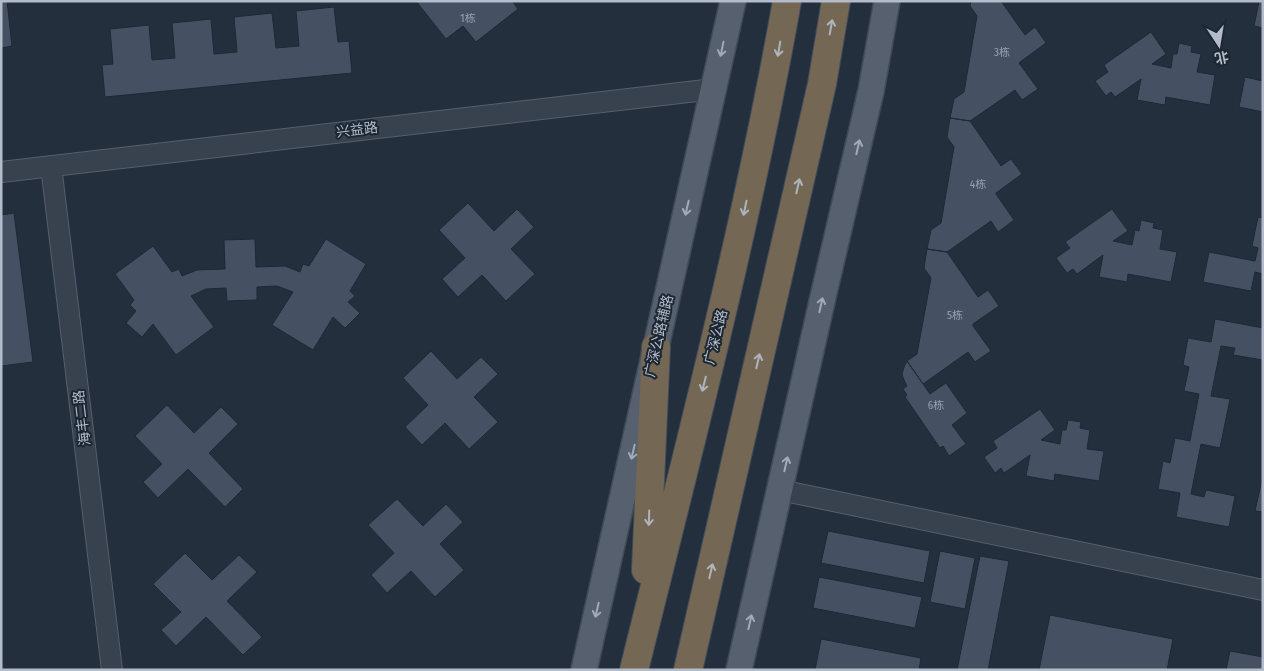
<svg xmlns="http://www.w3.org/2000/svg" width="1264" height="671" viewBox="0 0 1264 671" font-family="'Fira Sans Condensed','Noto Sans SC',sans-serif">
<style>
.building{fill:#455162;stroke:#1f2835}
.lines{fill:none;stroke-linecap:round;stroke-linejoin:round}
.minor-casing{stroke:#565f6c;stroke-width:22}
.major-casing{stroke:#414a57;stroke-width:28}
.highway-casing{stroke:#434c59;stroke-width:30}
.minor{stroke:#38414e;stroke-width:20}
.major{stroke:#56606e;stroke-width:25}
.highway{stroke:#746855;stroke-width:28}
.oneway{stroke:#aeb4bd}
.oneway2{stroke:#a1aab7}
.labels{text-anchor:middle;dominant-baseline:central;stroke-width:4;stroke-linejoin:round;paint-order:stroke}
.number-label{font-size:11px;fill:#98a1af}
.street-label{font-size:14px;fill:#b4bcc9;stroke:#1d2633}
</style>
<rect width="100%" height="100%" fill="#242f3e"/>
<!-- building -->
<path class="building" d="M1 1H7L12 46 1 48Z
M416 1H512L518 9 476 42 463 26 446 39Z
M971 1H1001L1025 35 1035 27 1046 43 1020 62 1019 63 1038 89 1022 100 1015 90 970 121 950 118 954 99 964 92 977 16 970 6Z
M1259 1H1263V28L1254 26Z
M334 7 338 42 349 41 352 73 105 97 102 65 113 64 110 29 149 25 152 60 175 58 172 23 211 19 214 54 237 52 234 17 272 13 276 48 299 46 296 11Z
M1151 32 1166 54 1152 64 1171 68 1173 54H1177L1179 43 1192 46 1191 52 1201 54 1197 72 1215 75 1210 105 1166 97 1165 105 1137 100 1141 79 1115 97 1111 92 1106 96 1095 81 1108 72 1104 65Z
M1245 77 1263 81V112L1239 107Z
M950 118 970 121 1001 166 1011 159 1022 174 996 193V194L1014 220 998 232 991 221 947 252 927 249 931 230 941 223 954 147 947 137Z
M468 203 494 231 517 209 534 227 511 249 535 274 506 301 482 275 458 297 442 279 465 258 439 230Z
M1112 209 1128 231 1113 241 1132 245 1135 230 1139 231 1141 220 1154 223 1153 228 1163 230 1160 249 1177 252 1171 282 1128 274 1127 282 1099 277 1103 255 1077 274 1073 269 1067 273 1056 258 1070 248 1065 242Z
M14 213 33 362 1 366V215Z
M1258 217 1263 218V274L1255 272 1251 291 1203 282 1209 252 1255 261 1258 248 1252 246Z
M255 239 256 267 285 266 300 272 303 264 309 266 326 239 366 264 350 291 355 296 348 302 360 313 345 328 333 317 313 350 272 325 293 292 277 286 257 287V300L227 301 226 288 206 289 191 296 214 327 176 355 153 324 142 337 126 323 136 311 130 305 134 300 115 274 153 246 172 272 179 269 182 276 197 270 225 269 224 240Z
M927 249 947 252 978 297 988 290 999 306 973 324V326L991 351 975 362 968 352 923 384 907 361 917 354 931 278 924 268Z
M1215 319 1263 328V360L1233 355 1235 348 1221 346 1211 396 1230 399 1220 448 1201 444 1191 494 1204 497 1206 490 1235 496 1229 527 1176 517 1180 493 1158 489 1163 461 1170 463 1175 438 1190 441 1199 394 1184 391 1189 367 1183 365 1188 338 1211 342Z
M431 351 457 379 481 357 498 374 474 397 498 422 469 449 445 423 422 445 405 427 428 405 403 378Z
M907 361 930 394 946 383 967 413 952 425 966 444 949 456 943 446 940 448 905 397 907 395 903 389 907 386 904 380 902 374 904 367Z
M167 405 194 433 221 407 238 424 209 453 243 489 225 507 188 469 158 498 143 482 162 464 135 436Z
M1040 409 1055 430 1041 440 1060 444 1062 430H1066L1068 420 1081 422 1080 428 1090 430 1087 449 1104 451 1099 481 1055 474 1054 481 1026 476 1030 455 1004 473 1001 468 995 473 984 457 997 448 993 441Z
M1263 475V512L1255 511Z
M397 499 423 526 446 504 463 522 440 544 464 570 435 597 411 571 387 593 371 575 394 553 368 525Z
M828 531 930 551 924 583 821 563Z
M940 551 975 558 965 609 930 602Z
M185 553 212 580 239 555 257 572 227 601 262 637 243 655 206 617 176 646 161 630 181 612 153 584Z
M980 556 1009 561 988 670H957Z
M819 577 922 597 915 628 813 608Z
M1050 615 1173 639 1167 670H1039Z
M821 639 921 658 919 670H815Z
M1230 651 1263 657V670H1226Z"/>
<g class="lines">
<defs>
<path id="minor" d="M51 166 112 670
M1 172 714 89
M780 490 1263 590"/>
<path id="major" d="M584 670 733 1
M739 670 823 297 871 91 887 1"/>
<path id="highway" d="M646 570 656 347
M634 670C689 448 747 226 787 1
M688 670 822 84 836 1"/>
</defs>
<!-- minor casing -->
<use href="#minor" class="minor-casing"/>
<!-- major casing -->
<use href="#major" class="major-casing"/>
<!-- highway casing -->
<use href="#highway" class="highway-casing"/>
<!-- minor -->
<use href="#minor" class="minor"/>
<!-- major -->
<use href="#major" class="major"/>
<!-- highway -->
<use href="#highway" class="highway"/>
</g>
<!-- one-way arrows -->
<defs><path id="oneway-shaft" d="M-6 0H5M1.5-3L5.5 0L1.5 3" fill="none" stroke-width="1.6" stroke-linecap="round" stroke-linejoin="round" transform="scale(1.25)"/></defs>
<g class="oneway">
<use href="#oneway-shaft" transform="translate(831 27) rotate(-80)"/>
<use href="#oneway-shaft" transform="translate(779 49) rotate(100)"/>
<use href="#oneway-shaft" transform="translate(798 186) rotate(-77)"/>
<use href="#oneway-shaft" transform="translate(745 208) rotate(102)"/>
<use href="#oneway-shaft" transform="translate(758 361) rotate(-77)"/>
<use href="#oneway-shaft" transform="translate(704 384) rotate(104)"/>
<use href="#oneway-shaft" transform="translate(649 518) rotate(92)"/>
<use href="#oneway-shaft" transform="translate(711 571) rotate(-77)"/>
</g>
<g class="oneway2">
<use href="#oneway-shaft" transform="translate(722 49) rotate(102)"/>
<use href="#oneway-shaft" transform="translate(858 147) rotate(-77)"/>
<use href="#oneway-shaft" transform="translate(687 208) rotate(103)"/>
<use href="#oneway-shaft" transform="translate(821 305) rotate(-77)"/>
<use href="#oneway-shaft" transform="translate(633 452) rotate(103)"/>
<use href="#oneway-shaft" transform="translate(786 464) rotate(-77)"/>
<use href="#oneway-shaft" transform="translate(597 610) rotate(103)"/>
<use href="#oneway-shaft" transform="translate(750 622) rotate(-77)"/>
</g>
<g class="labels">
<!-- number labels -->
<g class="number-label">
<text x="468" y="18">1栋</text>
<text x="1002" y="52">3栋</text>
<text x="978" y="184">4栋</text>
<text x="955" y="315">5栋</text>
<text x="936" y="405">6栋</text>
</g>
<!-- street labels -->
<g class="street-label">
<text transform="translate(357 130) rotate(-7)">兴益路</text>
<text transform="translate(659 336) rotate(-77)">广深公路辅路</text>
<text transform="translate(716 337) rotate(-76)">广深公路</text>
<text transform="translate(82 418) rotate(-97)">海丰二路</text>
</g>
</g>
<!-- border -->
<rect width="1264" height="671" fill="none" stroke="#b4bcc9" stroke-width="5"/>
<!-- north arrow -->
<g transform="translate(1219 45) rotate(168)" stroke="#1d2633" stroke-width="4" paint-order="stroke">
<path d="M0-4L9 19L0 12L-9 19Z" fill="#b4bcc9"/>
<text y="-8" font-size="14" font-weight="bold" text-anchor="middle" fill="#b4bcc9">北</text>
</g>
</svg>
